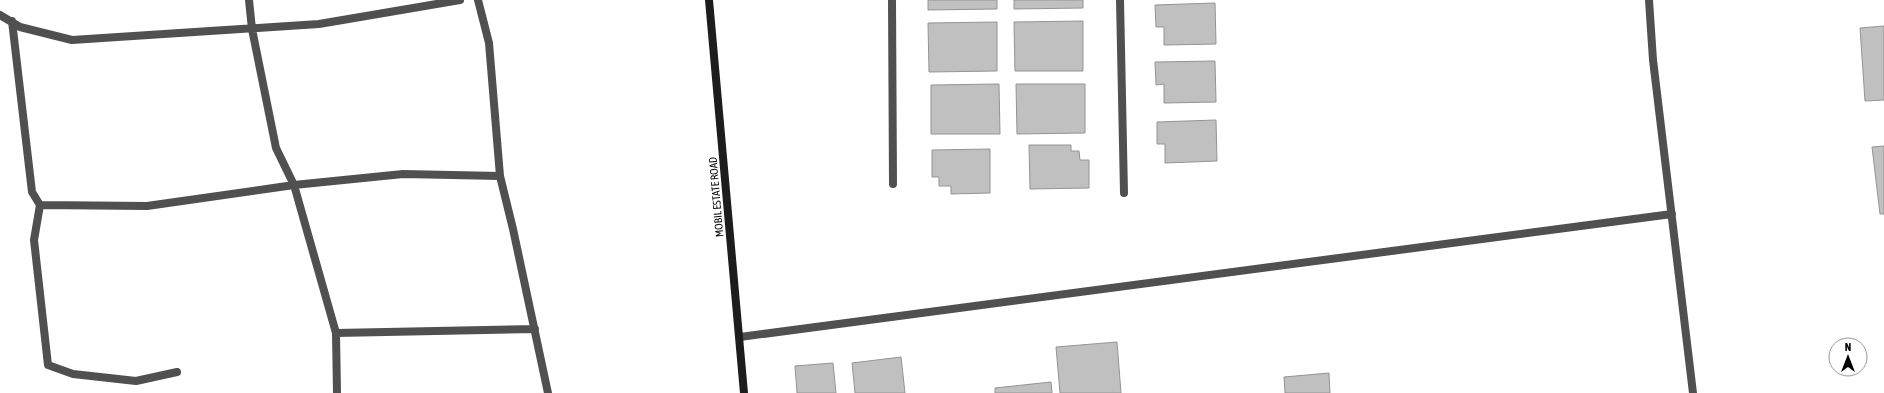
<svg xmlns="http://www.w3.org/2000/svg" width="1884" height="393" viewBox="0 0 1884 393" font-family="'Asap Condensed',sans-serif">
<style>
.building{fill:#c0c0c0;stroke:#949494}
.lines{fill:none;stroke-linecap:round;stroke-linejoin:round}
.lane{stroke:#505050;stroke-width:8}
.street{stroke:#505050;stroke-width:8}
.secondary{stroke:#1d1d1d;stroke-width:8}
.labels{text-anchor:middle;dominant-baseline:central;stroke-width:3;stroke-linejoin:round;paint-order:stroke}
.street-label{font-size:11px;fill:#000;stroke:#fff}
</style>
<rect width="100%" height="100%" fill="#fff"/>
<!-- building -->
<path class="building" d="M928 0H997V9L928 10Z
M1014 0H1083V8L1014 9Z
M1215 3 1216 44 1164 45V27H1156L1155 5Z
M1083 21V71H1015L1014 22Z
M997 22V71L929 72 928 23Z
M1884 26V100L1865 101 1860 28Z
M1215 61 1216 102 1164 103V84L1156 85 1155 62Z
M999 84 1000 134H931V85Z
M1016 84H1085V133L1017 134Z
M1216 120 1217 161 1165 163V144H1157V122Z
M1029 145H1071V151H1079L1080 160H1089V188L1030 189Z
M1884 146V214H1880L1872 147Z
M990 149V193L951 194V186H939V177H932V150Z
M1117 342 1121 393H1060L1056 347Z
M901 357 905 393H855L852 363Z
M833 363 836 393H797L795 366Z
M1329 373 1330 393H1285L1284 377Z
M1051 382 1052 393H995V388Z"/>
<g class="lines">
<!-- lane -->
<path class="lane" d="M249 0 252 29 276 148 294 185 336 333 337 393
M478 0 489 43 500 176 513 229 548 393
M0 15 20 27 72 40 319 24 460 0
M12 21 32 192 40 205 147 206 294 185 403 174 500 176
M40 205 34 240 48 365 73 374 136 381 177 372
M336 333 535 329"/>
<!-- street -->
<path class="street" d="M892 0 893 184
M1120 0 1124 193
M1649 0 1653 60 1693 393
M740 337 1672 214"/>
<!-- secondary -->
<path class="secondary" d="M709 0 744 393"/>
</g>
<g class="labels">
<!-- street labels -->
<g class="street-label">
<text transform="translate(716 197) rotate(-95)">MOBIL ESTATE ROAD</text>
</g>
</g>
<!-- north arrow -->
<g transform="translate(1848 357)"><circle r="19" fill="#ffffff" stroke="#999999"/>
<path d="M0-3L7 15L0 10L-7 15Z" fill="#000000"/>
<text y="-6" font-size="11" font-weight="bold" text-anchor="middle" fill="#000000">N</text>
</g>
</svg>
